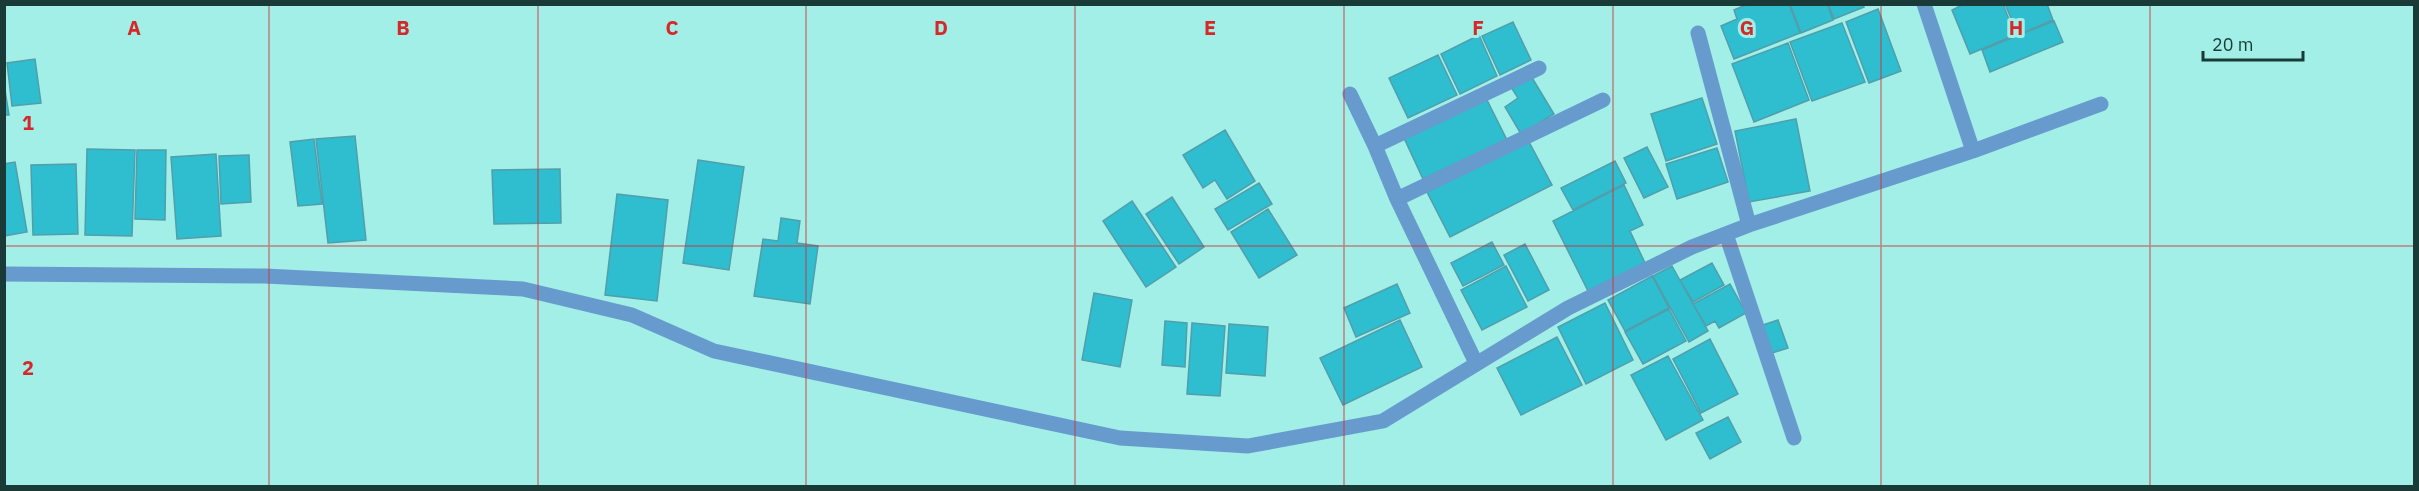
<svg xmlns="http://www.w3.org/2000/svg" width="2419" height="491" viewBox="0 0 2419 491" font-family="'IBM Plex Sans',sans-serif">
<style>
.building{fill:#2fbdd0;stroke:#529eaa;stroke-width:1.5}
.lines{fill:none;stroke-linecap:round;stroke-linejoin:round}
.street{stroke:#679bcd;stroke-width:15}
.grid{fill:none;stroke:#d62828;stroke-width:1.5;stroke-opacity:0.55}
.grid-label{font-size:20px;text-anchor:middle;font-weight:bold;fill:#d62828;stroke:#a1efe7;stroke-width:6;stroke-linejoin:round;paint-order:stroke}
</style>
<rect width="100%" height="100%" fill="#a1efe7"/>
<!-- building -->
<path class="building" d="M1748 4H1789L1800 33 1734 59 1721 26 1737 19 1734 10Z
M1790 4H1827L1833 20 1801 33Z
M1828 4H1863L1864 7 1834 19Z
M1964 4H2003L2015 35 1970 54 1952 10Z
M2005 4H2047L2053 20 2018 35Z
M1878 9 1901 71 1869 83 1846 22Z
M2054 21 2063 42 1990 72 1982 50Z
M1513 22 1531 60 1500 75 1482 36Z
M1842 23 1865 82 1812 101 1790 42Z
M1479 35 1497 76 1460 94 1441 54Z
M1788 43 1809 100 1754 122 1732 64Z
M1438 55 1457 95 1408 118 1389 78Z
M35 59 41 103 12 106 7 63Z
M1531 76 1554 114 1521 134 1505 107 1518 98 1511 87Z
M4 84 9 115H4Z
M1486 98 1507 140 1423 179 1404 138Z
M1702 98 1717 144 1666 161 1651 114Z
M1796 119 1810 191 1749 202 1735 131Z
M1225 130 1255 181 1227 199 1215 180 1203 188 1183 155Z
M355 136 366 240 328 243 316 139Z
M314 139 322 204 298 206 290 142Z
M1528 140 1552 185 1450 237 1427 192Z
M1647 147 1668 187 1644 198 1624 158Z
M1717 148 1728 182 1677 199 1666 164Z
M87 149 135 150 132 236 85 235Z
M137 150H166L165 220 135 219Z
M216 154 221 236 177 239 171 157Z
M249 155 251 202 221 204 219 156Z
M698 160 744 167 729 270 683 263Z
M1615 161 1626 183 1573 210 1561 188Z
M15 162 27 232 4 236V164Z
M76 164 78 234 33 235 31 165Z
M560 169 561 223 494 224 492 170Z
M1259 183 1272 204 1228 230 1215 209Z
M1624 185 1643 225 1630 231 1645 263 1588 291 1553 221Z
M617 194 668 200 657 301 605 295Z
M1172 197 1204 247 1179 264 1146 214Z
M1132 201 1176 267 1146 287 1103 221Z
M1268 209 1297 255 1259 278 1231 232Z
M781 218 800 221 797 243 818 246 810 304 754 296 763 239 778 241Z
M1492 242 1504 265 1463 286 1451 263Z
M1525 244 1549 290 1528 301 1504 255Z
M1712 263 1724 285 1693 302 1680 280Z
M1506 266 1527 307 1482 330 1461 290Z
M1672 266 1708 331 1689 342 1653 276Z
M1652 276 1669 308 1625 331 1608 300Z
M1397 284 1410 313 1356 337 1344 308Z
M1730 284 1746 313 1719 328 1715 321 1706 326 1693 304Z
M1094 293 1132 300 1120 367 1082 360Z
M1605 303 1633 360 1586 384 1558 327Z
M1669 309 1686 341 1643 364 1625 332Z
M1400 320 1422 367 1343 405 1320 358Z
M1778 320 1788 348 1769 354 1760 326Z
M1165 321 1187 323 1185 367 1162 365Z
M1192 323 1225 326 1220 396 1187 394Z
M1229 324 1268 327 1265 376 1226 373Z
M1557 337 1582 385 1521 415 1497 368Z
M1710 339 1738 394 1701 413 1673 359Z
M1668 356 1703 420 1666 440 1631 375Z
M1728 417 1741 442 1710 459 1696 433Z"/>
<g class="lines">
<!-- street -->
<path class="street" d="M1924 4 1973 151
M1698 33 1749 225
M1350 94 1375 146 1397 199 1476 363
M1375 146 1539 68
M1397 199 1603 100
M1726 234 1794 438
M4 274 265 276 523 289 632 315 714 351 1120 438 1248 446 1383 421 1568 308 1692 247 1749 225 1973 151 2101 104"/>
</g>
<!-- grid -->
<path class="grid" d="M269 4V486M538 4V486M806 4V486M1075 4V486M1344 4V486M1613 4V486M1881 4V486M2150 4V486M4 246H2414"/>
<g class="grid-label">
<text x="134" y="35">A</text>
<text x="403" y="35">B</text>
<text x="672" y="35">C</text>
<text x="941" y="35">D</text>
<text x="1210" y="35">E</text>
<text x="1478" y="35">F</text>
<text x="1747" y="35">G</text>
<text x="2016" y="35">H</text>
<text x="28" y="130">1</text>
<text x="28" y="375">2</text>
</g>
<!-- border -->
<rect width="2419" height="491" fill="none" stroke="#193a37" stroke-width="12"/>
<!-- scale -->
<path d="M2203 51v9h100v-9" fill="none" stroke="#193a37" stroke-width="3"/>
<text x="2212" y="51" font-size="18" fill="#193a37" stroke="#a1efe7" stroke-width="4.5" paint-order="stroke">20 m</text>
</svg>
